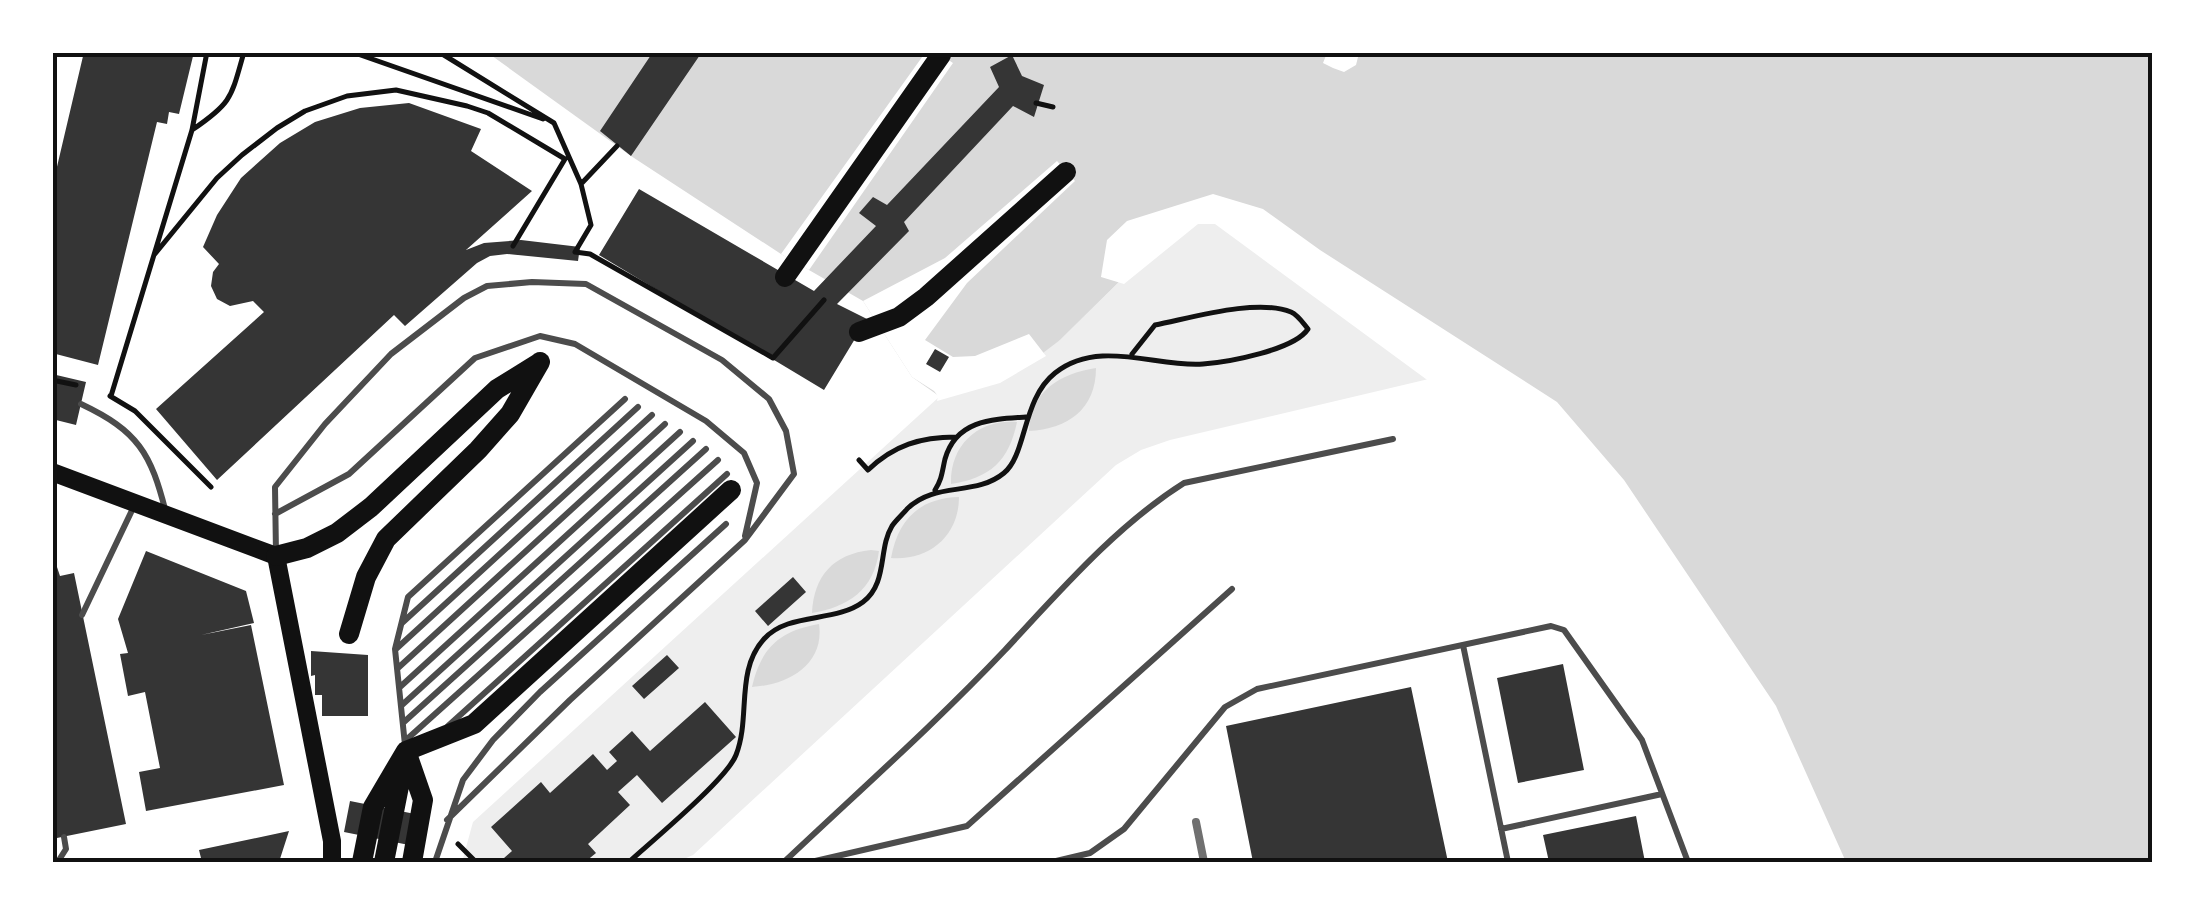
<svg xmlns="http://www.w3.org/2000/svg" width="2205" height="915" viewBox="0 0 2205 915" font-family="Arial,sans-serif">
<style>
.green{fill:#eee}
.water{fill:#d9d9d9}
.pier{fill:#fff}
.building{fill:#353535}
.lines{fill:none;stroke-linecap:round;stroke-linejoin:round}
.path{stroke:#111;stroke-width:5}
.service{stroke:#4c4c4c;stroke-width:6}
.secondary{stroke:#111;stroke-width:18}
.trunk{stroke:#111;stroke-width:20}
.rail{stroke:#707070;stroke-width:8}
.neatline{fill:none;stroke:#111;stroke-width:4}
</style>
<rect width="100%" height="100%" fill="#fff"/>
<!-- green -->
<path class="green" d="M1197 219H1217L1433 378 1170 440 1141 450 1116 465 693 855 677 862H462L473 822 939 397 1060 340 1126 275Z"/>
<!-- water -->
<path class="water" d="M488 53H2152V862H1792L1746 715 1567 456 1227 224 1197 219 1126 275 1060 340 1039 356 939 396 912 377 863 301 781 254 631 156Z
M1096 368C1096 410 1067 429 1029 431 1031 391 1059 374 1096 368Z
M1017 422C1009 461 990 478 951 484 950 445 978 419 1017 422Z
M959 497C959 536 929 561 891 558 898 520 919 498 959 497Z
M871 550 879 551C874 590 848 607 812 613 814 576 833 554 871 550Z
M819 624C825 665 787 685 752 687 761 648 779 631 819 624Z"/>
<!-- pier -->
<path class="pier" d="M925 53H938L953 63 809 270 781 254Z
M1327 53H1359L1356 65 1344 72 1333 68 1323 63Z
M1057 161 1075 181 967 283 925 340 953 357 975 356 1029 334 1046 356 1000 383 937 401 938 396 934 391 912 377 863 301 945 258Z
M1213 194 1263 209 1320 250 1557 402 1624 480 1776 706 1846 862H1787L1741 717 1636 595 1563 459 1430 382 1215 224H1198L1124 284 1101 277 1107 240 1127 221Z"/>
<!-- building -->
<path class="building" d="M84 52H194L179 114 169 112 167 124 157 122 98 365 52 353V188Z
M653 52H702L631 156 600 131Z
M1012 55 1022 76 1044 85 1034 117 1013 106 904 222 909 231 837 304 867 319 824 390 599 255 639 189 814 291 876 226 859 213 873 197 887 205 999 87 990 67Z
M409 103 481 129 471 151 532 191 466 250 484 243 521 240 580 247 578 261 507 254 490 256 477 263 405 326 394 315 217 480 156 409 264 312 253 301 230 306 217 299 211 286 213 272 219 264 203 247 217 215 241 178 280 143 315 122 360 108Z
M935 349 949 357 940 372 926 364Z
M52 374 86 382 76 425 52 419Z
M146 551 246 591 254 623 201 635 251 625 284 785 146 811 139 772 160 768 145 692 128 696 120 654 128 653 118 619Z
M52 552 60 576 74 573 126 824 52 839Z
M793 577 806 592 768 626 755 611Z
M311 651 368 655V716H322V695H315V675L311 676Z
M667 655 679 668 644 699 632 686Z
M1563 664 1584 770 1518 783 1497 678Z
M1411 687 1448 862H1253L1226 726Z
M705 702 736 737 662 803 637 775 618 792 630 805 588 844 596 853 585 862H509L504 858 512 851 491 827 541 782 550 793 593 754 607 770 617 761 609 752 632 731 650 751Z
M350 801 425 816 419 847 344 832Z
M1636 816 1645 862H1549L1543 835Z
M289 831 279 862H202L199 850Z"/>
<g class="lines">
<!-- path -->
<path class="path" d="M352 52 543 119
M439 52 554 123 581 184 591 225 575 252 590 254 773 358 824 300
M1036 103 1053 107
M192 130C232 103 231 98 244 52
M581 184 617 146
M154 255 217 178 242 155 277 128 305 111 347 96 396 90 467 106 488 113 565 159 513 246
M52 380 76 385
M110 396 135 411 211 487
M111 396 192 130 207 52
M859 460 868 470C894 445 921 437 956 437
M935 490C942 479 942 472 945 459 956 420 992 419 1026 417
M458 844 476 862
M629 862C652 841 727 779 736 755 751 717 735 671 764 639 788 612 835 623 863 602 888 583 878 549 892 526 896 520 903 514 907 509 935 481 975 497 1004 473 1027 454 1022 399 1055 373 1099 338 1158 368 1203 364 1229 362 1294 350 1308 329 1303 323 1298 315 1291 312 1257 298 1191 318 1155 325L1132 354"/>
<!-- service -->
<path class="service" d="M81 404C138 431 151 453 166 513
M275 514 349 474 475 358 540 336 575 344 706 421 744 453 757 483 745 536
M276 554 275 487 325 424 391 354 464 298 487 286 532 282 586 284 722 360 769 399 786 431 794 474 745 540 570 700 447 820
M82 615 135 504
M402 623 638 407
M1463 645 1508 862
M396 649 652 415
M398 668 665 424
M400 687 680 432
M402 705 693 441
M404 722 706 449
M448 726 727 474
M406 740 718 460
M405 745 395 649 408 597 625 399
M1501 829 1662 794
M52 862 59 860 66 849 64 837
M435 862 463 780 493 740 540 692 726 524
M784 862C858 792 935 724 1005 650 1060 591 1116 526 1184 483L1393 439
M811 862 967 826 1232 589
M1052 862 1090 853 1124 829 1225 707 1257 689 1551 626 1564 630 1642 740 1688 862"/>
<!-- secondary -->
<path class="secondary" d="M52 472 276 556 332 841V862"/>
<!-- trunk -->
<path class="trunk" d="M785 277 941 55
M859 332 899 317 926 297 1066 172
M276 556 307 548 337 533 371 507 497 389 539 363
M349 634 366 577 386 539 478 450 510 414 540 362
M406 751 423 800 412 862
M362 862 373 807 406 751 474 724 731 490
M384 862 403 766"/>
<!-- rail -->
<path class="rail" d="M1196 822 1204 862"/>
</g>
<!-- border -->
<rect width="2205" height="915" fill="none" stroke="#ffffff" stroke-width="110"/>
<rect x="55" y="55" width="2095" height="805" class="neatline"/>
</svg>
